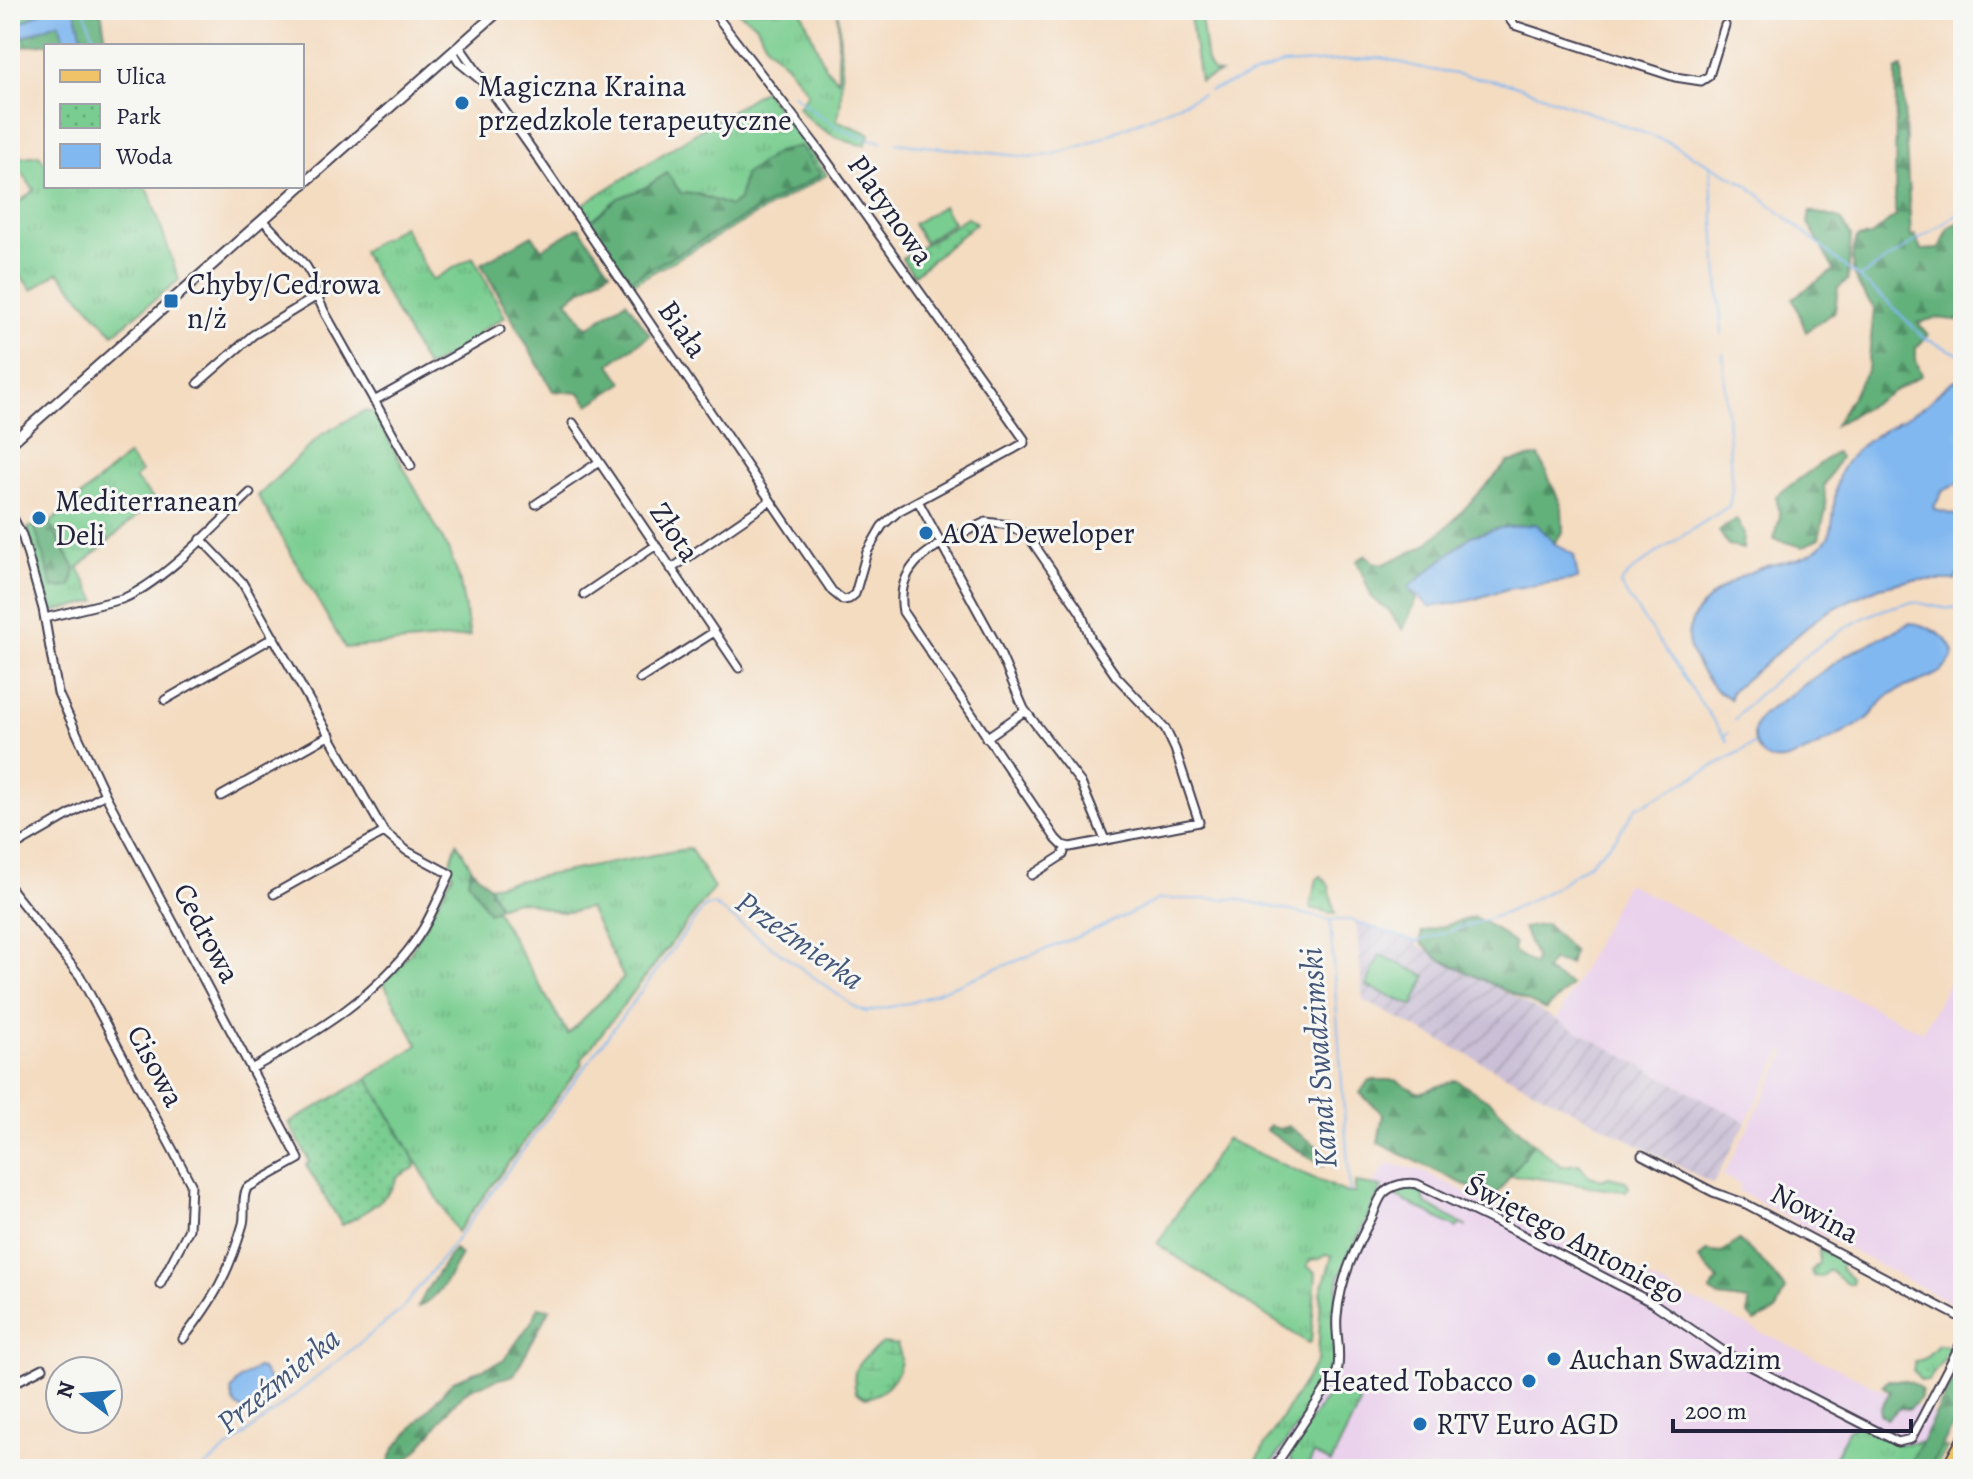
<svg xmlns="http://www.w3.org/2000/svg" width="1973" height="1479" viewBox="0 0 1973 1479" font-family="Alegreya,serif">
<style>
.built{fill:#ead1ec}
.industrial{fill:url(#industrial-furrows)}
.grass{fill:url(#grass-tufts);stroke:#4e7866;stroke-width:2}
.forest{fill:url(#forest-firs);stroke:#42695a;stroke-width:2}
.wetland{fill:url(#wetland-marsh);stroke:#4e7866;stroke-width:2}
.park{fill:url(#park-dots);stroke:#4e7866;stroke-width:2}
.pitch{fill:#79cd90;stroke:#4e7866;stroke-width:2}
.water{fill:#81b8f0;stroke:#526d96;stroke-width:2}
.lines{fill:none;stroke-linecap:round;stroke-linejoin:round}
.stream{stroke:#81b8f0;stroke-width:2}
.minor-casing{stroke:#423e4f;stroke-width:11}
.tertiary-casing{stroke:#423e4f;stroke-width:13}
.primary-casing{stroke:#423e4f;stroke-width:15}
.minor{stroke:#fff;stroke-width:7}
.tertiary{stroke:#fff;stroke-width:9}
.primary{stroke:#f1c369;stroke-width:11}
.poi-dot{fill:#1f6fb2;stroke:#f6f6f2;stroke-width:3}
.labels{text-anchor:middle;dominant-baseline:central;stroke-width:6;stroke-linejoin:round;paint-order:stroke}
.poi-label{font-size:30px;fill:#22223b;stroke:#f6f6f2;text-anchor:start}
.street-label{font-size:30px;fill:#22223b;stroke:#f6f6f2}
.water-label{font-size:32px;font-style:italic;fill:#43567a;stroke:#f6f6f2}
</style>
<defs>
<pattern id="industrial-furrows" width="10" height="10" patternUnits="userSpaceOnUse" patternTransform="scale(2)"><rect width="10" height="10" fill="#cabfd6"/><path d="M-1 1l2-2M0 10L10 0M9 11l2-2" fill="none" stroke="#ada4b9"/></pattern>
<pattern id="grass-tufts" width="24" height="20" patternUnits="userSpaceOnUse" patternTransform="scale(2)"><rect width="24" height="20" fill="#79cd90"/><path d="M3 7l-1-3M5 7V3M7 7l1-3M15 17l-1-3M17 17v-4M19 17l1-3" fill="none" stroke="#68b07d"/></pattern>
<pattern id="forest-firs" width="22" height="20" patternUnits="userSpaceOnUse" patternTransform="scale(2)"><rect width="22" height="20" fill="#62b07a"/><path d="M5 1l3.5 6h-7zM16 11l3.5 6h-7z" fill="#508f65"/></pattern>
<pattern id="wetland-marsh" width="20" height="14" patternUnits="userSpaceOnUse" patternTransform="scale(2)"><rect width="20" height="14" fill="#79cd90"/><path d="M1 5h8M5 5V1M11 12h8M15 12V8" fill="none" stroke="#68b07d"/></pattern>
<pattern id="park-dots" width="8" height="8" patternUnits="userSpaceOnUse" patternTransform="scale(2)"><rect width="8" height="8" fill="#79cd90"/><path d="M2 2h.1M6 6h.1" fill="none" stroke="#68b07d" stroke-width="1.8" stroke-linecap="round"/></pattern>
</defs>
<rect width="100%" height="100%" fill="#f6f6f2"/>
<filter id="ink" filterUnits="userSpaceOnUse"><feTurbulence type="fractalNoise" baseFrequency=".0125" numOctaves="2"/><feDisplacementMap in="SourceGraphic" scale="16" xChannelSelector="R" yChannelSelector="G"/><feConvolveMatrix kernelMatrix="1 2 1 2 8 2 1 2 1" color-interpolation-filters="sRGB"/></filter>
<filter id="wash" filterUnits="userSpaceOnUse"><feTurbulence type="fractalNoise" baseFrequency=".006" numOctaves="4" result="noise"/><feDisplacementMap in="SourceGraphic" scale="32" xChannelSelector="R" yChannelSelector="G"/><feGaussianBlur stdDeviation="1.8" result="paint"/><feColorMatrix in="noise" values="0 0 0 0 0 0 0 0 0 0 0 0 0 0 0 0 0 1.4 0 .05"/><feComposite in="paint" operator="in"/></filter>
<g filter="url(#wash)">
<rect width="100%" height="100%" fill="#f4dcc1"/>
<!-- built -->
<path class="built" d="M1626 883 1922 1032 1963 957V1309L1738 1191 1741 1185 1723 1176 1787 1052 1783 1051 1746 1122 1557 1020Z
M1387 1163 1420 1170 1956 1425 1931 1469H1259L1320 1375 1322 1319 1358 1206Z"/>
<!-- industrial -->
<path class="industrial" d="M1356 922 1412 942 1746 1122 1713 1184 1363 1000Z"/>
<!-- grass -->
<path class="grass" d="M735 10H801L825 67 838 80V10C839 31 846 108 836 120L870 134 865 145C841 143 811 126 798 107L808 93 786 64 768 48 756 24Z
M1189 10H1200L1207 62 1213 72 1220 73 1200 81Z
M764 90 827 175 630 285 577 208Z
M39 155 46 164V186H143L149 192 179 280 113 334 58 272 32 290 10 263V210L34 190 16 164 15 158Z
M403 226 432 280 473 257 505 317 479 332 480 337 427 368 362 251Z
M364 411 374 413 448 549 459 578 470 636 345 648 258 496 321 435Z
M128 455 141 472 135 479 155 500 78 568 97 601 52 612 28 528 51 522Z
M457 843 568 1034 624 978 589 908C581 909 571 913 563 912 537 911 527 892 499 907L489 886 690 848 714 888 581 1060 582 1064 457 1232 368 1078 418 1045 383 982 410 953 453 874 448 868Z
M1226 1139 1347 1193H1355V1183L1382 1187 1339 1277 1333 1315 1334 1367 1322 1389 1268 1469H1253L1264 1446 1318 1360 1321 1293 1332 1256 1326 1254 1319 1259 1310 1260 1307 1266 1316 1273 1311 1342 1308 1343 1157 1244Z
M1533 1143 1561 1166 1579 1164 1588 1175 1601 1180 1609 1177 1626 1181 1629 1187 1626 1191C1586 1189 1549 1176 1510 1176Z
M1402 1189 1416 1190 1423 1193 1425 1203 1467 1227 1460 1224 1457 1228 1393 1195Z
M1819 1248 1841 1260V1269L1853 1280 1852 1284H1847L1829 1270 1822 1277 1813 1276 1811 1271 1819 1263Z
M1938 1345 1949 1346 1950 1351 1928 1381 1920 1380 1913 1370 1915 1361 1924 1359Z
M1338 1389 1357 1398 1360 1404 1331 1463 1314 1454 1306 1469H1296L1291 1459 1292 1448 1330 1392Z
M1854 1427H1862L1896 1444 1924 1442 1947 1448 1935 1469H1828L1849 1429Z"/>
<!-- forest -->
<path class="forest" d="M74 10H101L107 46H80L83 45Z
M59 22 67 46H53L50 43 27 46 23 37Z
M1902 67 1911 237 1915 235 1921 250 1940 249 1949 227 1960 222V235H1963V321L1935 318 1918 323 1928 335 1916 348V360L1922 375 1835 425 1868 369 1874 308C1855 284 1846 267 1857 238L1871 236 1895 216 1896 70Z
M800 146 821 175 630 280 590 222 618 198 644 188 667 173 681 193 697 194 730 206 739 200 744 175 777 152Z
M1810 211 1841 219 1851 236 1848 280 1838 288 1835 311 1806 332 1793 298 1834 270 1808 223Z
M579 227 610 271 567 300 587 328 626 301 650 335 610 364 623 383 589 405 580 393 553 391 481 264 532 235 542 249Z
M1836 452 1840 457 1824 486 1826 509 1819 538 1803 547 1774 539 1780 517 1776 496Z
M1539 456 1562 507 1563 532 1554 543 1536 524 1500 528 1471 536 1408 588 1417 599 1403 630 1388 610 1372 598 1357 561 1366 555 1374 563 1384 564 1426 545 1453 521 1508 462Z
M1736 519 1744 533 1743 549 1728 545 1719 531Z
M50 524 75 569 71 587 53 588 35 528Z
M471 868 489 886 499 907 489 913 468 880Z
M1474 917 1496 929 1514 944 1513 951 1534 965 1536 958 1523 928 1546 924 1573 951 1569 964 1552 961 1545 971 1571 985 1546 1010 1437 958 1421 942V932Z
M1369 1080H1396L1419 1093 1456 1080 1492 1103 1533 1143 1494 1199 1378 1143 1383 1114 1360 1093Z
M1270 1126 1279 1129 1288 1126 1327 1153 1328 1160 1323 1166 1266 1130Z
M1739 1240 1764 1263 1785 1289 1776 1311 1755 1322 1748 1314 1749 1301 1719 1297 1710 1291 1718 1280 1699 1259 1706 1251 1721 1253Z
M454 1249 461 1255C450 1274 439 1299 418 1307L429 1286Z
M538 1307 550 1309 514 1375C498 1380 473 1385 461 1396 441 1414 414 1469 386 1469L394 1449 453 1381 503 1361 532 1321Z
M1963 1362V1409L1929 1469H1907Z
M1888 1380C1901 1380 1914 1380 1922 1391L1920 1399 1909 1409 1900 1408 1887 1419 1880 1414 1881 1407 1890 1392 1883 1386Z"/>
<!-- wetland -->
<path class="wetland" d="M10 10H45L19 24 27 46 21 47 13 32 10 33Z
M883 1343 897 1345C899 1350 901 1354 901 1359 900 1377 882 1396 865 1398L856 1392C849 1365 863 1358 883 1343Z"/>
<!-- park -->
<path class="park" d="M967 217 976 223 914 275 902 259Z
M1321 876 1329 886 1335 914 1310 908 1317 879Z
M368 1078 416 1163 414 1168 396 1178C394 1196 357 1218 342 1225L306 1165 310 1162 289 1123Z"/>
<!-- pitch -->
<path class="pitch" d="M943 206 953 223 924 242 913 224Z
M1380 955 1426 976 1413 1006 1366 986Z"/>
<!-- water -->
<path class="water" d="M45 10H75L84 45 67 46 59 22 23 37 19 24Z
M1963 378V481L1943 491 1934 507 1935 510 1956 515 1962 519 1963 565 1955 580H1912L1880 587 1850 600 1820 616 1731 692 1730 699C1725 694 1720 695 1715 689 1705 678 1687 652 1688 636 1691 602 1738 575 1767 566 1790 559 1810 561 1827 539 1837 526 1831 489 1842 469 1858 439 1898 424 1924 406 1938 396 1945 381 1963 378Z
M1536 524 1554 543 1574 555 1578 579 1507 589 1468 601 1431 607 1408 588 1471 536 1500 528Z
M1910 623C1926 624 1950 637 1954 653 1946 681 1908 681 1888 696 1880 702 1875 712 1867 719 1855 728 1797 758 1783 760 1755 764 1745 732 1763 714L1846 655Z
M257 1368 262 1369 276 1391 275 1397 250 1412C237 1409 233 1404 231 1390L239 1380Z"/>
<g class="lines">
<!-- stream -->
<path class="stream" d="M84 10 97 46
M1209 91 1282 64 1383 58 1421 68 1512 84 1668 142 1747 185 1888 302 1924 338 1963 356
M793 94C822 120 843 134 882 142
M896 143 1028 157 1051 155 1087 144 1203 94
M1710 165 1722 335
M1860 277 1963 211
M1723 353 1732 491 1729 506C1710 519 1626 569 1620 585L1724 736
M1735 720C1750 696 1829 636 1856 622 1870 614 1887 608 1903 604 1922 599 1939 612 1958 607
M1728 742 1724 736 1728 732
M1330 921 1350 1192
M202 1469 400 1311 453 1244 704 907 710 905 716 906 856 1008 866 1012 913 1002 1097 929 1160 899H1237L1330 920H1350L1416 942 1503 914 1553 889 1591 862 1616 838 1637 806 1643 805 1754 744"/>
</g>
</g>
<g filter="url(#ink)">
<g class="lines">
<defs>
<path id="minor" d="M1503 10 1514 25 1675 77 1701 81 1709 76 1725 25
M459 46 533 151 832 591 843 600 849 599 855 594 867 552 882 526 899 511 1012 450 1024 443V439L817 147 712 10
M453 52 460 63 483 82
M263 220 306 266 312 276 317 296 325 313 411 466
M198 383 253 335 317 296
M374 401 500 330
M573 423 739 668
M918 501 996 644 1024 709 1081 783 1105 840
M536 504 599 462
M10 512 22 535 43 609 58 693 105 794 299 1159 247 1188C241 1199 246 1212 243 1224 229 1273 214 1299 183 1339
M986 522 1009 525 1029 537 1081 613 1091 640 1116 676 1165 728 1175 749 1199 822 1070 847 1062 845 1056 839 903 612C893 557 946 542 986 522Z
M201 539 242 582 384 832 407 851 450 874C441 892 433 912 423 929 384 993 314 1034 251 1069
M671 569 770 501
M584 594 655 546
M45 618 122 599C163 583 217 524 250 493
M640 679 714 632
M165 700 274 637
M986 738 1025 711
M221 796 330 735
M10 849 105 794
M1032 875 1063 855 1066 846
M10 888 80 976 191 1184 189 1229 160 1284
M274 894 384 832
M1642 1155 1713 1192 1746 1204 1963 1319
M10 1385 43 1368
M1273 1469 1337 1372C1342 1353 1335 1334 1337 1316 1340 1280 1355 1248 1372 1217 1375 1210 1378 1200 1383 1194 1391 1185 1406 1182 1417 1184L1515 1231 1653 1303 1729 1355 1898 1442 1911 1439 1963 1339"/>
<path id="tertiary" d="M302 185 500 10
M10 444 301 186"/>
<path id="primary" d="M1947 1469 1963 1440"/>
</defs>
<!-- minor casing -->
<use href="#minor" class="minor-casing"/>
<!-- tertiary casing -->
<use href="#tertiary" class="tertiary-casing"/>
<!-- primary casing -->
<use href="#primary" class="primary-casing"/>
<!-- minor -->
<use href="#minor" class="minor"/>
<!-- tertiary -->
<use href="#tertiary" class="tertiary"/>
<!-- primary -->
<use href="#primary" class="primary"/>
</g>
</g>
<!-- markers -->
<g class="poi-dot">
<circle cx="462" cy="103" r="8"/>
<rect x="163" y="293" width="16" height="16" rx="4"/>
<circle cx="39" cy="518" r="8"/>
<circle cx="926" cy="533" r="8"/>
<circle cx="1554" cy="1359" r="8"/>
<circle cx="1529" cy="1381" r="8"/>
<circle cx="1420" cy="1424" r="8"/>
</g>
<g class="labels">
<!-- poi labels -->
<g class="poi-label">
<text x="478" y="86">Magiczna Kraina<tspan x="478" dy="34">przedzkole terapeutyczne</tspan></text>
<text x="187" y="284">Chyby/Cedrowa<tspan x="187" dy="34">n/ż</tspan></text>
<text x="55" y="501">Mediterranean<tspan x="55" dy="34">Deli</tspan></text>
<text x="942" y="533">AOA Deweloper</text>
<text x="1570" y="1359">Auchan Swadzim</text>
<text x="1513" y="1381" text-anchor="end">Heated Tobacco</text>
<text x="1436" y="1424">RTV Euro AGD</text>
</g>
<!-- street labels -->
<g class="street-label">
<text transform="translate(891 210) rotate(55)">Platynowa</text>
<text transform="translate(683 329) rotate(55)">Biała</text>
<text transform="translate(675 532) rotate(56)">Złota</text>
<text transform="translate(207 933) rotate(62)">Cedrowa</text>
<text transform="translate(156 1066) rotate(62)">Cisowa</text>
<text transform="translate(1815 1213) rotate(28)">Nowina</text>
<text transform="translate(1575 1239) rotate(28)">Świętego Antoniego</text>
</g>
<!-- water labels -->
<g class="water-label">
<text transform="translate(800 940) rotate(35)">Przeźmierka</text>
<text transform="translate(1318 1058) rotate(-94)">Kanał Swadzimski</text>
<text transform="translate(278 1380) rotate(-39)">Przeźmierka</text>
</g>
</g>
<!-- margin -->
<rect width="1973" height="1479" fill="none" stroke="#f6f6f2" stroke-width="40"/>
<!-- legend -->
<rect x="44" y="44" width="260" height="144" fill="#f6f6f2" stroke="#a1a1a9" stroke-width="2"/>
<rect x="60" y="70" width="40" height="12" fill="#f1c369" stroke="#a1a1a9" stroke-width="2"/>
<text x="116" y="84" font-size="24" fill="#22223b">Ulica</text>
<rect x="60" y="104" width="40" height="24" fill="url(#park-dots)" stroke="#a1a1a9" stroke-width="2"/>
<text x="116" y="124" font-size="24" fill="#22223b">Park</text>
<rect x="60" y="144" width="40" height="24" fill="#81b8f0" stroke="#a1a1a9" stroke-width="2"/>
<text x="116" y="164" font-size="24" fill="#22223b">Woda</text>
<!-- north arrow -->
<g transform="translate(84 1395) rotate(286)"><circle r="38" fill="#f6f6f2" stroke="#a1a1a9" stroke-width="2"/>
<path d="M0-6L14 30L0 20L-14 30Z" fill="#1f6fb2"/>
<text y="-12" font-size="22" font-weight="bold" text-anchor="middle" fill="#22223b">N</text>
</g>
<!-- scale -->
<path d="M1673 1419v12h238v-12" fill="none" stroke="#22223b" stroke-width="4"/>
<text x="1685" y="1419" font-size="24" fill="#22223b" stroke="#f6f6f2" stroke-width="6" paint-order="stroke">200 m</text>
</svg>
